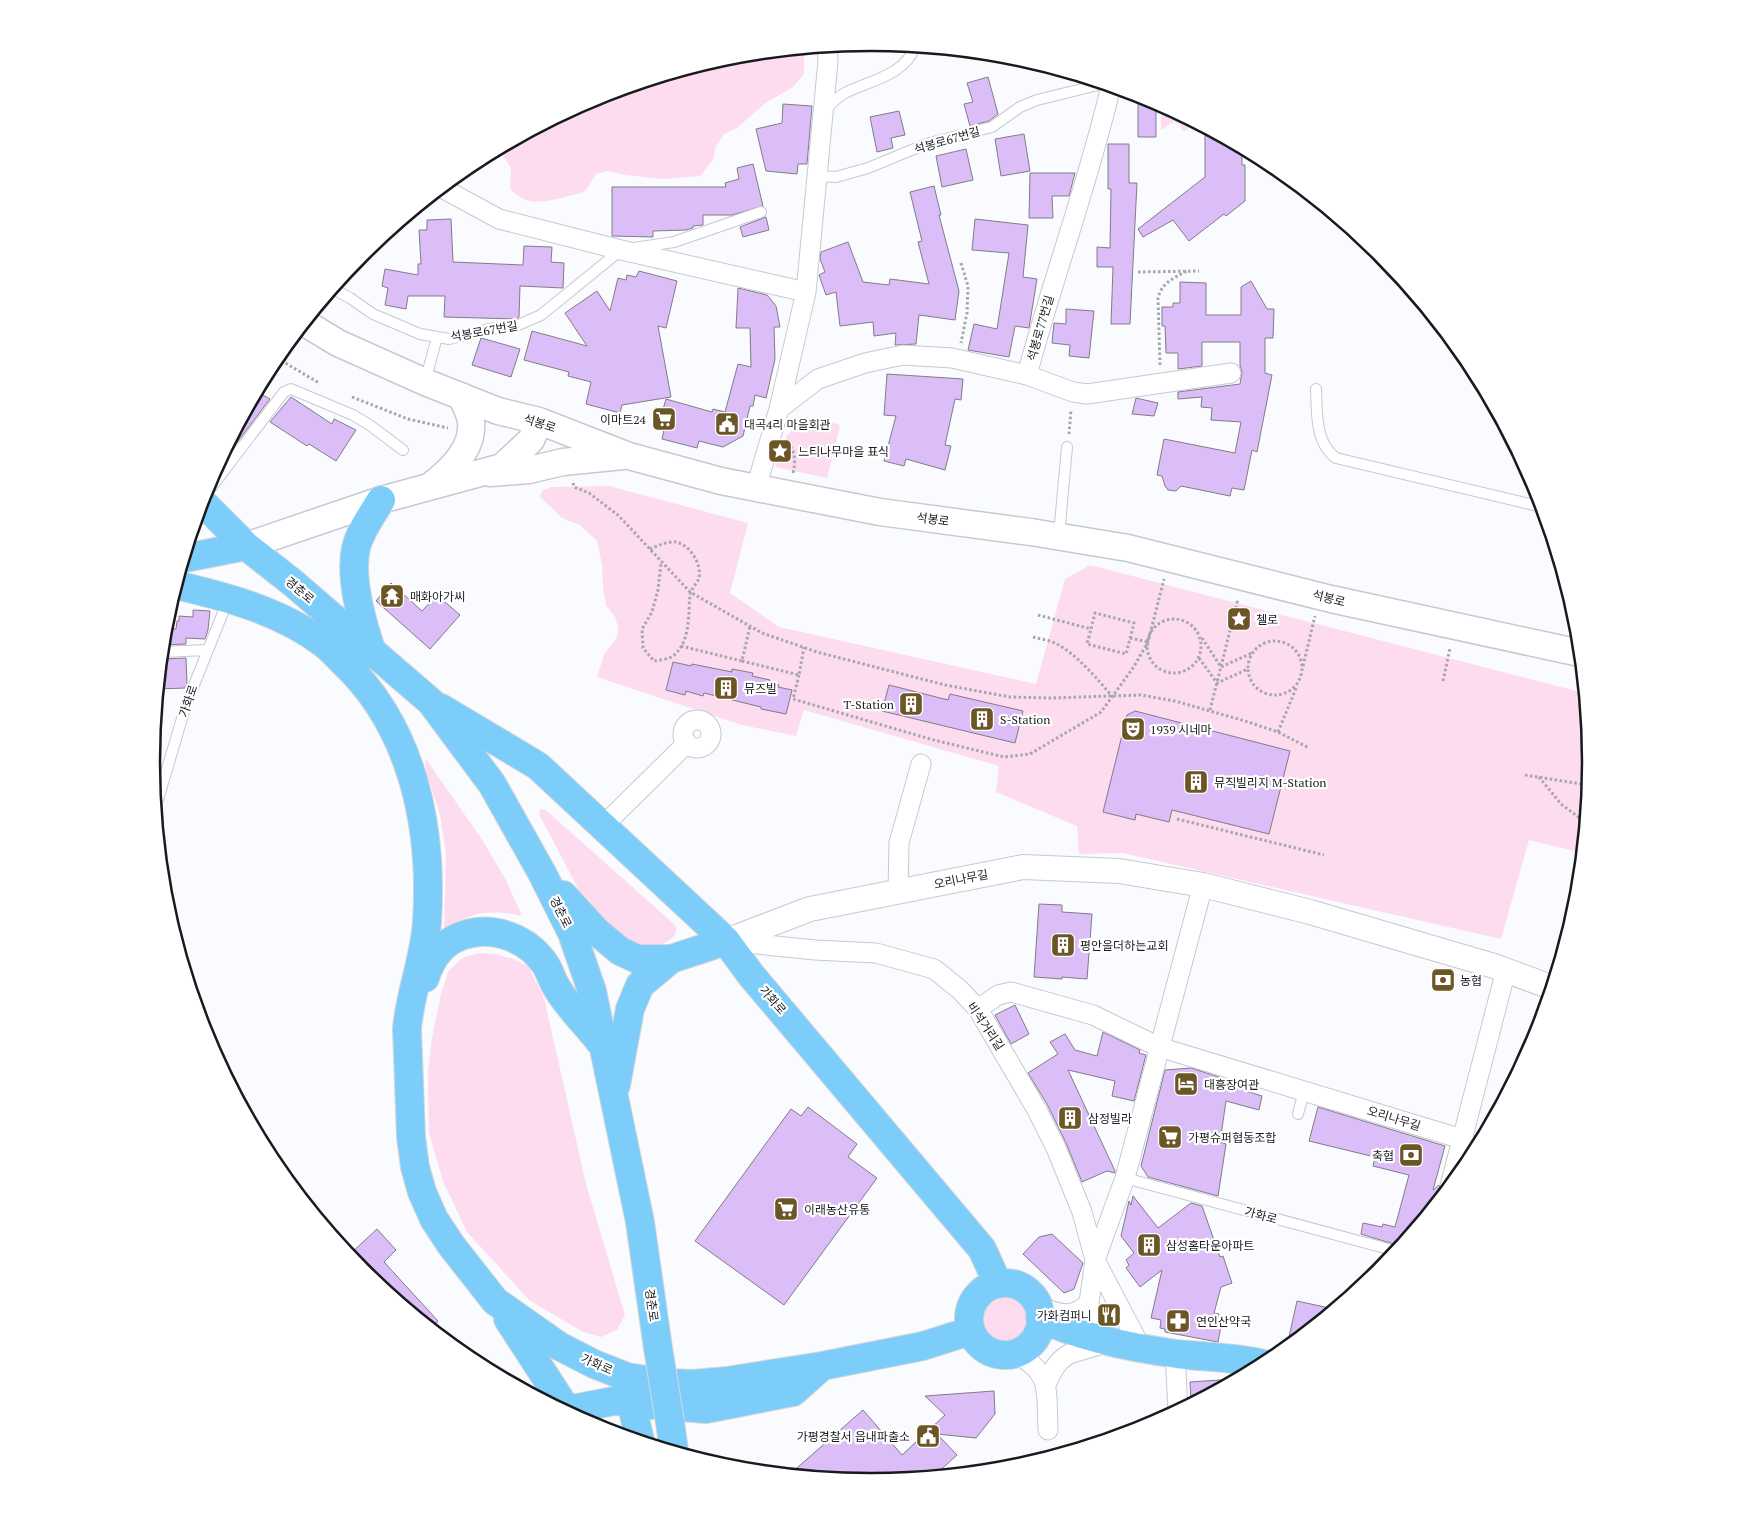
<svg xmlns="http://www.w3.org/2000/svg" width="1742" height="1524" viewBox="0 0 1742 1524" font-family="'PT Serif','Noto Sans KR',serif">
<style>
.green{fill:#fcdcee}
.building{fill:#dbbdf8;stroke:#817c85}
.lines{fill:none;stroke-linecap:round;stroke-linejoin:round}
.service-casing{stroke:#c6c9d3;stroke-width:12}
.minor-casing{stroke:#c6c9d3;stroke-width:21}
.tertiary-casing{stroke:#c6c9d3;stroke-width:26}
.secondary-casing{stroke:#c6c9d3;stroke-width:29}
.primary-casing{stroke:#d6d6d6;stroke-width:30}
.path{stroke:#a6a7ab;stroke-width:3;stroke-dasharray:2.5 2.5;stroke-linecap:butt}
.service{stroke:#fff;stroke-width:10}
.minor{stroke:#fff;stroke-width:19}
.tertiary{stroke:#fff;stroke-width:24}
.secondary{stroke:#fff;stroke-width:26}
.primary{stroke:#7ccdfa;stroke-width:28}
.primary-bridge-casing{stroke:#d6d6d6;stroke-width:30;stroke-linecap:butt}
.primary-bridge{stroke:#7ccdfa;stroke-width:28}
.labels{text-anchor:middle;dominant-baseline:central;stroke-width:4.5;stroke-linejoin:round;paint-order:stroke}
.street-label{font-size:12px;fill:#191a1e;stroke:#fff}
.poi-label{font-size:12px;fill:#191a1e;stroke:#fff;text-anchor:start}
.rim{fill:none;stroke:#191a1e;stroke-width:2.5}
</style>
<rect width="100%" height="100%" fill="#fafbff"/>
<!-- green -->
<path class="green" d="M804 49V74L793 87 764 104 737 128 724 134 715 148 713 160 700 176 664 179 626 175 607 171 596 174 586 190 581 193C556 198 528 212 510 188L511 168 499 149 596 97 731 56Z
M1163 106 1192 122 1190 127 1184 132C1179 127 1182 122 1173 122L1163 129H1161V112Z
M806 417 838 424 840 426 827 478 775 467C778 445 789 430 806 417Z
M609 486 748 523 730 593 779 627 1036 684 1065 579 1090 565 1584 693 1590 762 1582 853 1529 840 1501 939 1123 853 1079 854 1077 826 996 792 999 766 804 710 796 736 742 725 597 677 604 655 617 637 618 627 615 617 606 605 603 588 602 565 597 541 580 525 562 518 540 497 543 490 551 487Z
M425 758 481 838 505 878 522 916C501 911 479 910 459 921 453 924 448 930 444 934L446 852 440 815 426 771Z
M542 809 547 811 675 925C682 941 653 947 643 951L591 913 540 816 539 811Z
M480 953 495 954 513 959 528 966 544 998 586 1184 625 1315 617 1330 601 1337 581 1331 529 1300 467 1232 443 1181 429 1133 428 1072 432 1038 441 994 449 970 464 957Z
M981 1319a25 25 0 1 1 50 0a25 25 0 1 1-50 0Z"/>
<!-- building -->
<path class="building" d="M988 77 998 114 989 121 970 126 964 104 973 102 967 83Z
M1138 95 1156 102V137H1138Z
M783 104 812 106 807 164H798L797 174 766 171 756 129 782 123Z
M899 111 905 135 891 138 893 148 877 152 870 117Z
M1205 129 1242 148V165H1245V201L1226 216 1224 214 1189 241 1173 220 1143 237 1138 229 1205 177Z
M1024 134 1030 171 1001 176 995 139Z
M1108 144H1129V183H1137L1130 324H1111L1113 267H1097V247L1110 248 1111 189H1108Z
M966 149 973 180 942 187 936 156Z
M753 164 763 206 732 215H703V225L693 226V228L686 230 653 231V237L612 236V187H726L725 183 739 179 737 168Z
M1030 173H1075L1069 196H1052L1053 218H1029Z
M934 186 941 215H939L959 291 955 320 919 315 916 344 895 345 896 333 874 336 873 322 840 326 836 292 826 295 819 275 825 272 820 259 821 252 848 242 863 282 889 285 890 279 929 284 918 242 922 241 910 192Z
M766 217 769 230 743 237 740 227Z
M451 219 453 262 523 265 524 246 552 247 551 262 564 263 563 288 520 286 519 317 516 319 444 317 445 296H408L406 309 385 305 388 288 382 286 385 269 418 275V264H421L419 230H427V220Z
M975 219 1028 225 1023 277 1037 279 1029 328 1015 326 1009 357 968 350 974 324 997 329 1009 253 972 250Z
M639 271 677 281 666 328 658 326 671 397 622 405 620 413 586 404 591 382 568 376 569 372 524 360 532 331 587 346 565 313 597 291 610 311 618 278 626 280 627 275 636 277Z
M1251 281 1267 309H1274L1273 338H1265V373L1272 375 1257 452 1252 450 1244 490 1232 488 1230 496 1181 486 1176 491 1168 490 1165 486 1162 476 1157 475 1164 439 1235 453 1241 422 1211 420 1212 408 1201 407 1202 397 1178 399V392L1240 384 1242 372 1240 366V342H1202V366L1178 369V353H1166L1165 326H1162V307H1173V303H1180V282L1206 283V315H1241V287Z
M738 288 767 295 776 306 780 327H774L775 359 766 398 755 395 753 406H750L743 436 723 447 699 441 697 448 662 439 665 425 659 423 666 399 712 412 713 409 725 412 738 364 751 367 750 328H736Z
M1066 309 1094 311 1089 358 1069 356 1070 345 1052 343 1054 323 1066 324Z
M481 338 520 349 511 377 472 365Z
M887 374 963 379 961 400 955 399 945 445 951 446 945 470 906 459 904 466 884 461 896 416 884 415Z
M257 392 270 399 232 449 228 446Z
M291 397 332 424 334 419 356 430 336 461 309 444 307 446 270 422Z
M1136 398 1158 403 1154 416 1132 414Z
M391 583 422 611 437 595 460 615 430 649 376 601Z
M193 610 210 611 208 630 205 639 186 638V644L163 645 165 628 176 629 177 621H179V616L193 617Z
M186 658 187 684 185 688 159 689 162 659Z
M673 662 691 666 692 664 732 672V669L753 673 752 676 770 680 769 682 779 685 778 687 792 690 786 714 761 709V707L704 693 703 696 686 691 685 695 666 690Z
M889 685 948 700 950 694 1023 711 1015 743 882 711Z
M1135 711 1290 751 1269 834 1172 810 1169 822 1136 814 1135 820 1103 812 1127 715Z
M1039 904 1062 905V912L1092 914 1087 979 1062 977V979L1034 977Z
M1015 1005 1029 1034 1011 1044 995 1015Z
M1103 1032 1140 1050 1139 1053 1146 1055 1134 1101 1112 1096 1115 1081 1068 1070 1115 1171V1173L1107 1171 1082 1182 1066 1143 1047 1104 1028 1073 1058 1054 1050 1042 1065 1034 1075 1050 1097 1056Z
M1191 1068 1247 1086 1246 1091 1262 1096 1259 1110 1226 1101 1220 1142 1226 1144 1218 1196 1148 1177 1141 1166 1165 1070Z
M808 1107 857 1144 848 1157 877 1178 784 1305 695 1241 791 1109 801 1116Z
M1318 1107 1445 1146 1433 1190 1439 1185 1443 1194 1400 1246 1361 1234 1363 1223 1382 1227 1383 1224 1395 1227 1409 1175 1373 1166 1375 1157 1309 1141Z
M1133 1196 1158 1228 1191 1203 1202 1206 1220 1257 1223 1256 1232 1283 1221 1287 1214 1313 1219 1314 1217 1320 1222 1321 1218 1342 1165 1332V1329L1160 1328 1161 1320 1151 1318 1162 1270 1140 1287 1126 1268 1129 1265 1126 1260 1134 1253 1121 1236 1129 1201 1131 1205Z
M377 1229 396 1250 384 1262 438 1321 432 1328 363 1272 349 1255Z
M1052 1234 1083 1263 1074 1289 1064 1293 1023 1254 1039 1237Z
M1297 1301 1334 1309 1287 1346Z
M1105 1304 1115 1322 1111 1326 1105 1320 1103 1315Z
M1235 1379 1212 1392 1191 1403 1190 1382Z
M994 1391 995 1414 976 1438 937 1434 957 1455 935 1475 871 1482 790 1474 863 1410 902 1455 945 1415 925 1396Z"/>
<g class="lines">
<defs>
<path id="service" d="M824 111C830 105 837 97 845 93 869 81 905 75 915 47
M817 176 836 177 868 168 926 144 992 127 1020 107 1037 100 1102 84
M333 289 350 298 373 314 420 334 449 339 463 336 488 329 516 326 541 315 621 250 674 242 761 212
M425 382 437 337
M1316 389C1317 413 1315 443 1336 458L1542 507
M203 498 284 392 291 389 353 415 371 426 403 450
M1059 535 1067 447
M162 652 207 650
M156 806 186 705 228 600
M1298 1114 1304 1091
M1462 1139 1479 1143
M1125 1178 1396 1251"/>
<path id="minor" d="M442 188 499 219 621 250 806 292 779 409
M806 292 828 61 827 47
M1027 375 1073 392 1087 394 1231 373
M756 488 779 409 818 379 865 363 903 355 952 358 1027 375C1053 278 1088 184 1111 86
M683 734a14 14 0 1 1 28 0a14 14 0 1 1-28 0Z
M602 827 687 743
M898 891 899 843 921 764
M727 941 815 950 876 953 934 969 959 989 978 1009 1037 1110 1056 1148 1082 1212 1095 1260 1141 1348
M978 1009 998 995 1011 992 1093 1015 1159 1047 1462 1139
M1450 1186 1506 970
M1042 1308C1062 1314 1072 1319 1089 1303
M1175 1353 1178 1410
M1016 1354C1053 1373 1046 1393 1048 1430
M1046 1385C1052 1371 1056 1362 1069 1354L1110 1342 1095 1326 1089 1312V1303L1095 1260 1125 1178 1203 885"/>
<path id="tertiary" d="M726 941 810 909 1023 867 1119 871 1203 885 1310 912 1494 966 1551 987"/>
<path id="secondary" d="M305 323 338 343 425 382 498 411 539 421 629 456 721 481 880 512 1031 532 1128 548 1331 599 1580 653
M490 473 529 470 563 462 623 456
M433 484C451 470 474 448 471 422 470 413 465 404 461 396
M246 546 381 500 502 467 531 440 539 421"/>
<path id="primary" d="M202 502 246 546 293 583 431 702 492 784 542 873 572 933 592 991 640 1222 658 1348
M185 558 246 546
M176 585C227 597 280 611 323 643 330 648 336 655 342 661 413 727 433 828 427 921 425 958 410 992 407 1029L411 1137 415 1167 422 1192 434 1219 451 1245 495 1301 559 1346 594 1364 627 1377 667 1383 693 1384 727 1381 822 1366 923 1346 970 1331
M373 655C363 626 349 579 356 548 360 531 372 515 381 500
M441 708 538 766 726 941 751 975 982 1249 998 1284
M563 895 596 931 620 951 637 959H671L726 941
M425 978C431 958 444 941 464 935 494 925 528 939 545 964 550 971 552 981 557 988 567 1006 587 1025 600 1042
M616 1085 630 1009 640 985 671 959
M969 1319a36 36 0 1 1 72 0a36 36 0 1 1-72 0Z
M1040 1318C1079 1337 1134 1348 1177 1354 1205 1357 1236 1357 1264 1364
M508 1319 567 1410 614 1401 706 1409 793 1392 822 1366
M631 1402 640 1440
M670 1422 674 1451"/>
</defs>
<!-- service casing -->
<use href="#service" class="service-casing"/>
<!-- minor casing -->
<use href="#minor" class="minor-casing"/>
<!-- tertiary casing -->
<use href="#tertiary" class="tertiary-casing"/>
<!-- secondary casing -->
<use href="#secondary" class="secondary-casing"/>
<!-- primary casing -->
<use href="#primary" class="primary-casing"/>
<!-- path -->
<path class="path" d="M961 263 968 286 967 313 961 343
M1138 272 1199 271
M277 358 319 383
M1160 365 1158 298C1162 282 1174 278 1187 271
M352 397 408 419 448 428
M1069 434 1071 410
M788 442C795 452 796 461 793 473
M573 483 574 487 589 493 618 515 690 592 762 633 817 652 879 668 945 685 1010 697 1050 698 1141 695 1175 701 1245 721 1278 732 1309 748
M650 549C657 546 668 541 676 542 690 545 702 564 699 578 697 584 691 588 690 595 688 614 691 642 673 656 669 659 660 660 654 661L643 648 642 629 652 612 658 590 661 563
M1038 615 1091 629 1095 613 1134 623 1126 654 1087 644 1091 629
M1147 646a27 27 0 1 1 54 0a27 27 0 1 1-54 0Z
M1033 637C1040 639 1048 640 1055 643 1078 655 1096 678 1112 696
M1130 638 1148 642
M1202 638 1221 667 1252 653
M1248 668a27 27 0 1 1 54 0a27 27 0 1 1-54 0Z
M681 646 742 661 750 626
M1199 658 1217 683 1248 669
M742 661 799 675 804 647
M1303 666 1315 616
M799 675 793 699 930 739 1004 757 1030 754 1101 712 1133 668 1148 642 1164 579
M1443 681 1450 648
M1210 710 1238 599
M1278 732 1297 686
M1525 775 1588 785
M1539 777 1561 804 1585 822
M1177 819 1324 855"/>
<!-- service -->
<use href="#service" class="service"/>
<!-- minor -->
<use href="#minor" class="minor"/>
<!-- tertiary -->
<use href="#tertiary" class="tertiary"/>
<!-- secondary -->
<use href="#secondary" class="secondary"/>
<!-- primary -->
<use href="#primary" class="primary"/>
<defs>
<path id="primary-bridge" d="M658 1348 670 1422"/>
</defs>
<!-- primary-bridge casing -->
<use href="#primary-bridge" class="primary-bridge-casing"/>
<!-- primary-bridge -->
<use href="#primary-bridge" class="primary-bridge"/>
</g>
<!-- icons -->
<defs>
<symbol id="supermarket-square" viewBox="-11 -11 22 22"><rect x="-9" y="-9" width="18" height="18" rx="4" fill="#6c5626" stroke="#fff"/><path d="M-6-5.5h2.5l.6 2H6L4.5 2H-2.5L-4.4-4H-6ZM-1.5 3.2a1.3 1.3 0 1 0 .1 0ZM3 3.2a1.3 1.3 0 1 0 .1 0Z" fill="#fff"/></symbol>
<symbol id="civic-square" viewBox="-11 -11 22 22"><rect x="-9" y="-9" width="18" height="18" rx="4" fill="#6c5626" stroke="#fff"/><path d="M-.6-6.5H3V-4.5H.6V-3L4-1V1h2V6H-6V1h2V-1L-.6-3ZM-1.2 2.5V6h2.4V2.5Z" fill="#fff"/></symbol>
<symbol id="sight-square" viewBox="-11 -11 22 22"><rect x="-9" y="-9" width="18" height="18" rx="4" fill="#6c5626" stroke="#fff"/><path d="M0-6L1.8-2.2L6-1.7L2.9 1.2L3.7 5.4L0 3.3L-3.7 5.4L-2.9 1.2L-6-1.7L-1.8-2.2Z" fill="#fff"/></symbol>
<symbol id="temple-square" viewBox="-11 -11 22 22"><rect x="-9" y="-9" width="18" height="18" rx="4" fill="#6c5626" stroke="#fff"/><path d="M0-6L5-2H3V0L6.5 2.5H4V6H1.5V3h-3V6H-4V2.5H-6.5L-3 0V-2H-5Z" fill="#fff"/></symbol>
<symbol id="building-square" viewBox="-11 -11 22 22"><rect x="-9" y="-9" width="18" height="18" rx="4" fill="#6c5626" stroke="#fff"/><path d="M-4-6H4V6H1V3H-1V6H-4ZM-2.5-4.3h1.7v1.8h-1.7ZM.8-4.3h1.7v1.8H.8ZM-2.5-1h1.7V.8h-1.7ZM.8-1h1.7V.8H.8Z" fill="#fff"/></symbol>
<symbol id="theatre-square" viewBox="-11 -11 22 22"><rect x="-9" y="-9" width="18" height="18" rx="4" fill="#6c5626" stroke="#fff"/><path d="M-5-5.5Q0-4 5-5.5V0Q5 5 0 6Q-5 5-5 0ZM-3.3-2.5H-1v1.5H-3.3ZM1-2.5H3.3v1.5H1ZM-2.8 1Q0 5.5 2.8 1Z" fill="#fff"/></symbol>
<symbol id="bank-square" viewBox="-11 -11 22 22"><rect x="-9" y="-9" width="18" height="18" rx="4" fill="#6c5626" stroke="#fff"/><path d="M-6-4H6V4H-6ZM0-2.3a2.3 2.3 0 1 0 0 4.6a2.3 2.3 0 1 0 0-4.6Z" fill="#fff"/></symbol>
<symbol id="hotel-square" viewBox="-11 -11 22 22"><rect x="-9" y="-9" width="18" height="18" rx="4" fill="#6c5626" stroke="#fff"/><path d="M-6-4.5h1.5V1H6V5H4.5V3h-9V5H-6ZM-4 0a1.8 1.8 0 1 1 3.6 0ZM.5 0V-2.5h3Q6-2.5 6 0Z" fill="#fff"/></symbol>
<symbol id="restaurant-square" viewBox="-11 -11 22 22"><rect x="-9" y="-9" width="18" height="18" rx="4" fill="#6c5626" stroke="#fff"/><path d="M-5-6h1v4h1v-4h1v4h1v-4h1v5L-1.5 .5V6h-2V.5L-5-1ZM5-6V6H3V1.5H1.5Q1.5-4 5-6Z" fill="#fff"/></symbol>
<symbol id="pharmacy-square" viewBox="-11 -11 22 22"><rect x="-9" y="-9" width="18" height="18" rx="4" fill="#6c5626" stroke="#fff"/><path d="M-2-6h4v4h4v4h-4v4h-4v-4h-4v-4h4Z" fill="#fff"/></symbol>
</defs>
<g fill-rule="evenodd">
<use href="#supermarket-square" x="650" y="405" width="28" height="28"/>
<use href="#civic-square" x="713" y="410" width="28" height="28"/>
<use href="#sight-square" x="766" y="437" width="28" height="28"/>
<use href="#temple-square" x="378" y="582" width="28" height="28"/>
<use href="#sight-square" x="1225" y="605" width="28" height="28"/>
<use href="#building-square" x="712" y="674" width="28" height="28"/>
<use href="#building-square" x="897" y="690" width="28" height="28"/>
<use href="#building-square" x="968" y="705" width="28" height="28"/>
<use href="#theatre-square" x="1119" y="715" width="28" height="28"/>
<use href="#building-square" x="1182" y="768" width="28" height="28"/>
<use href="#building-square" x="1049" y="931" width="28" height="28"/>
<use href="#bank-square" x="1429" y="966" width="28" height="28"/>
<use href="#hotel-square" x="1172" y="1070" width="28" height="28"/>
<use href="#building-square" x="1056" y="1104" width="28" height="28"/>
<use href="#supermarket-square" x="1156" y="1123" width="28" height="28"/>
<use href="#bank-square" x="1397" y="1141" width="28" height="28"/>
<use href="#supermarket-square" x="772" y="1195" width="28" height="28"/>
<use href="#building-square" x="1135" y="1231" width="28" height="28"/>
<use href="#restaurant-square" x="1095" y="1301" width="28" height="28"/>
<use href="#pharmacy-square" x="1164" y="1307" width="28" height="28"/>
<use href="#civic-square" x="914" y="1422" width="28" height="28"/>
</g>
<g class="labels">
<!-- street labels -->
<g class="street-label">
<text transform="translate(947 140) rotate(-16)">석봉로67번길</text>
<text transform="translate(1040 328) rotate(-74)">석봉로77번길</text>
<text transform="translate(484 331) rotate(-10)">석봉로67번길</text>
<text transform="translate(540 423) rotate(18)">석봉로</text>
<text transform="translate(933 519) rotate(8)">석봉로</text>
<text transform="translate(300 590) rotate(40)">경춘로</text>
<text transform="translate(1329 598) rotate(14)">석봉로</text>
<text transform="translate(188 701) rotate(-71)">가화로</text>
<text transform="translate(961 879) rotate(-11)">오리나무길</text>
<text transform="translate(561 912) rotate(63)">경춘로</text>
<text transform="translate(773 1000) rotate(49)">가화로</text>
<text transform="translate(986 1026) rotate(56)">비석거리길</text>
<text transform="translate(1394 1118) rotate(17)">오리나무길</text>
<text transform="translate(1261 1215) rotate(15)">가화로</text>
<text transform="translate(652 1305) rotate(82)">경춘로</text>
<text transform="translate(597 1364) rotate(24)">가화로</text>
</g>
<!-- poi labels -->
<g class="poi-label">
<text x="646" y="419" text-anchor="end">이마트24</text>
<text x="744" y="424">대곡4리 마을회관</text>
<text x="798" y="451">느티나무마을 표식</text>
<text x="410" y="596">매화아가씨</text>
<text x="1256" y="619">첼로</text>
<text x="744" y="688">뮤즈빌</text>
<text x="894" y="704" text-anchor="end">T-Station</text>
<text x="1000" y="719">S-Station</text>
<text x="1150" y="729">1939 시네마</text>
<text x="1214" y="782">뮤직빌리지 M-Station</text>
<text x="1080" y="945">평안을더하는교회</text>
<text x="1460" y="980">농협</text>
<text x="1204" y="1084">대흥장여관</text>
<text x="1088" y="1118">삼정빌라</text>
<text x="1188" y="1137">가평슈퍼협동조합</text>
<text x="1394" y="1155" text-anchor="end">축협</text>
<text x="804" y="1209">이래농산유통</text>
<text x="1166" y="1245">삼성홈타운아파트</text>
<text x="1092" y="1315" text-anchor="end">가화컴퍼니</text>
<text x="1196" y="1321">연인산약국</text>
<text x="910" y="1436" text-anchor="end">가평경찰서 읍내파출소</text>
</g>
</g>
<!-- crop -->
<path d="M0 0H1742V1524H0ZM160 762a711 711 0 1 1 1422 0a711 711 0 1 1-1422 0Z" fill="#fff" fill-rule="evenodd"/>
<path class="rim" d="M160 762a711 711 0 1 1 1422 0a711 711 0 1 1-1422 0Z"/>
</svg>
